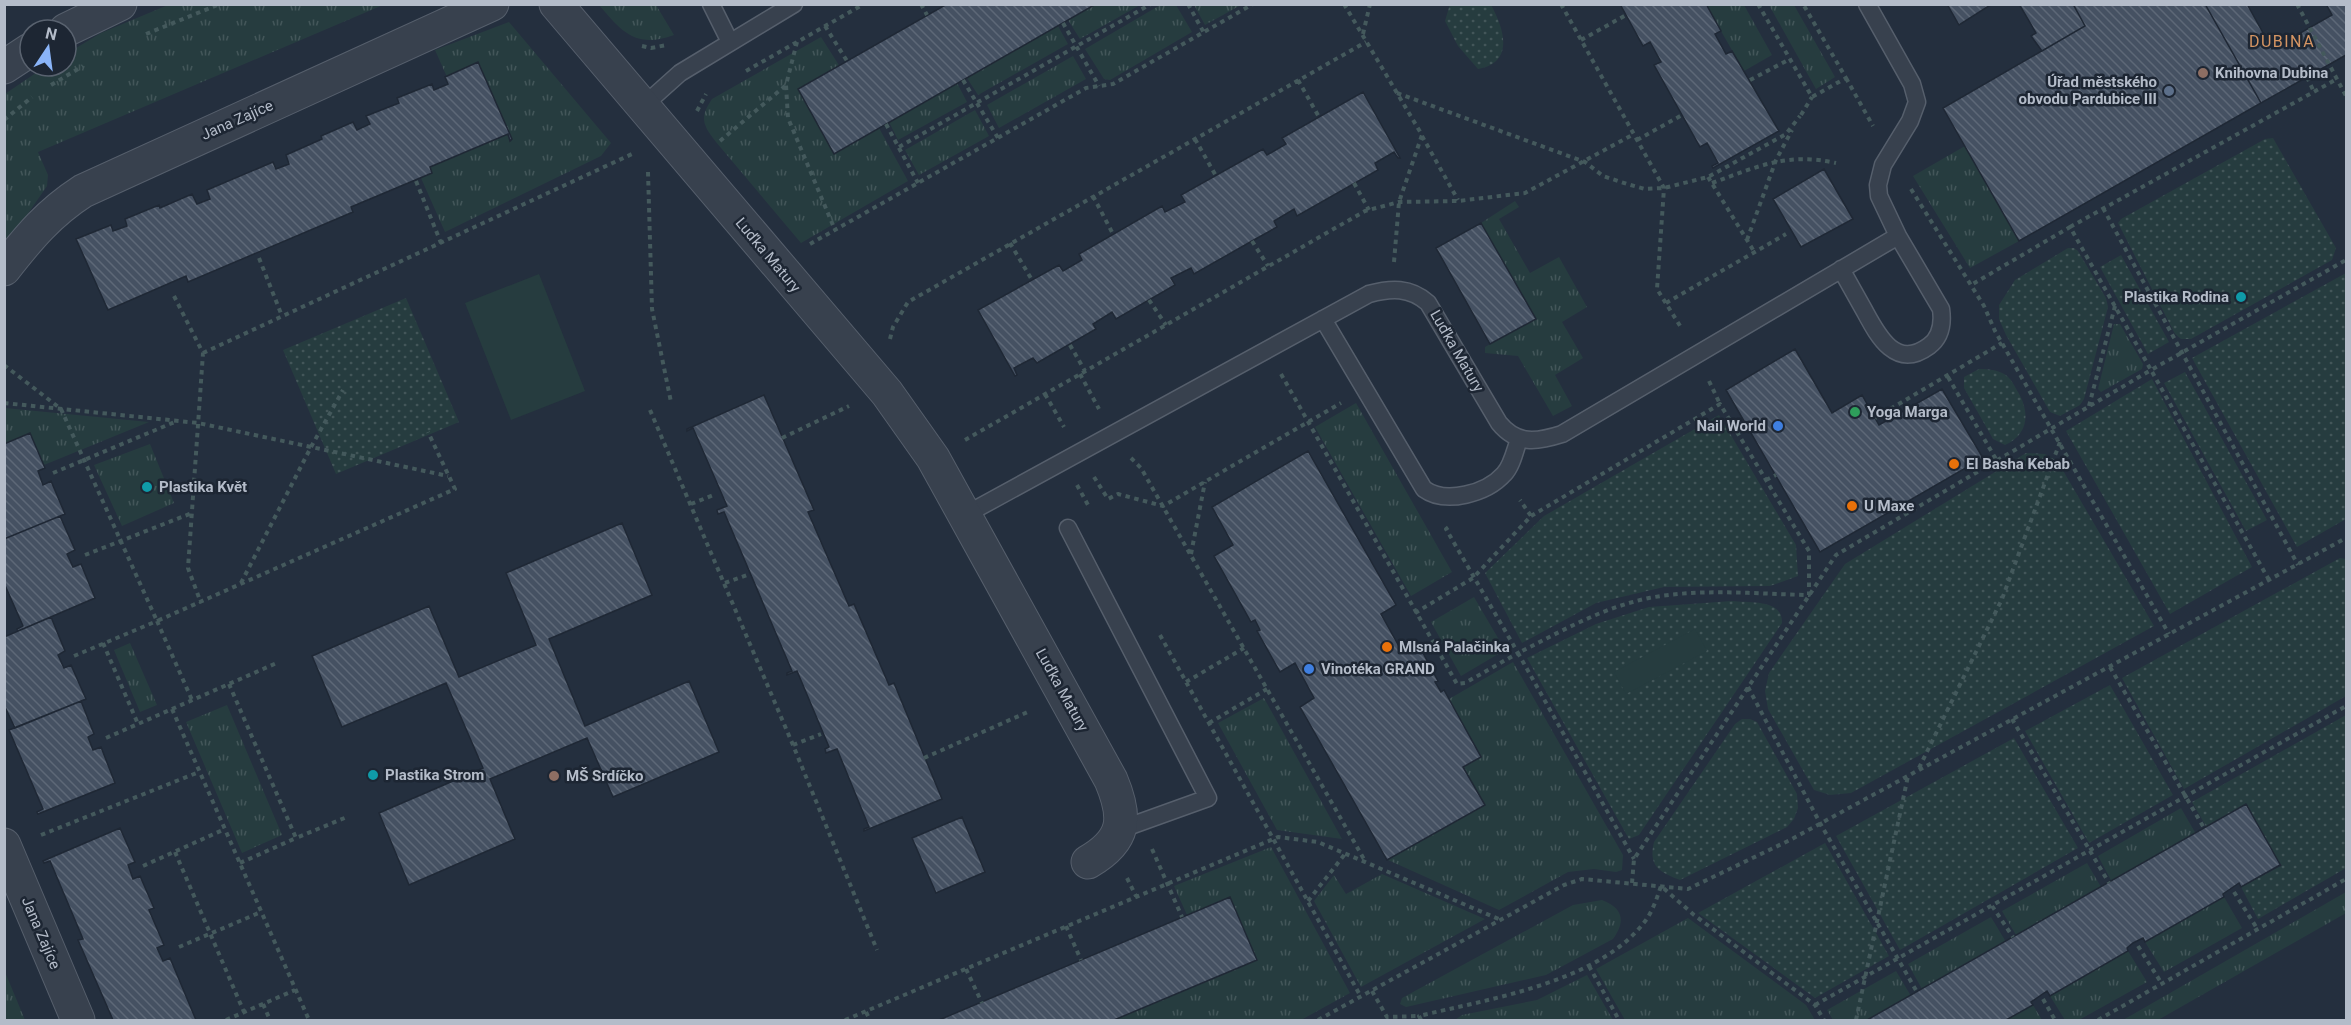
<svg xmlns="http://www.w3.org/2000/svg" width="2351" height="1025" viewBox="0 0 2351 1025" font-family="Roboto,sans-serif">
<style>
.grass{fill:url(#grass-tufts)}
.park{fill:url(#park-dots)}
.pitch{fill:#263c3f}
.building{fill:url(#building-back-hatch);stroke:#1f2835;stroke-width:1.5}
.lines{fill:none;stroke-linecap:round;stroke-linejoin:round}
.service-casing{stroke:#565f6c;stroke-width:19}
.minor-casing{stroke:#565f6c;stroke-width:35}
.path{stroke:#44595c;stroke-width:4;stroke-dasharray:4.5 4.5;stroke-linecap:butt}
.service{stroke:#38414e;stroke-width:16}
.minor{stroke:#38414e;stroke-width:33}
.education-dot{fill:#8d6e63;stroke:#1d2633;stroke-width:2}
.service-dot{fill:#5c6f8a;stroke:#1d2633;stroke-width:2}
.culture-dot{fill:#0f9aa8;stroke:#1d2633;stroke-width:2}
.leisure-dot{fill:#2e9e5b;stroke:#1d2633;stroke-width:2}
.shop-dot{fill:#3f7fe0;stroke:#1d2633;stroke-width:2}
.food-dot{fill:#e8710a;stroke:#1d2633;stroke-width:2}
.labels{text-anchor:middle;dominant-baseline:central;stroke-width:5;stroke-linejoin:round;paint-order:stroke}
.poi-label{font-size:15px;font-weight:bold;fill:#b4bcc9;stroke:#1d2633;text-anchor:start}
.street-label{font-size:15px;fill:#b4bcc9;stroke:#1d2633}
.neighbourhood-label{font-size:16px;letter-spacing:1.5px;fill:#d59563;stroke:#1d2633}
</style>
<defs>
<pattern id="grass-tufts" width="24" height="20" patternUnits="userSpaceOnUse" patternTransform="scale(1.5)"><rect width="24" height="20" fill="#263c3f"/><path d="M3 7l-1-3M5 7V3M7 7l1-3M15 17l-1-3M17 17v-4M19 17l1-3" fill="none" stroke="#435659"/></pattern>
<pattern id="park-dots" width="8" height="8" patternUnits="userSpaceOnUse" patternTransform="scale(1.5)"><rect width="8" height="8" fill="#263c3f"/><path d="M2 2h.1M6 6h.1" fill="none" stroke="#435659" stroke-width="1.8" stroke-linecap="round"/></pattern>
<pattern id="building-back-hatch" width="6" height="6" patternUnits="userSpaceOnUse" patternTransform="scale(1.5)"><rect width="6" height="6" fill="#455162"/><path d="M-1 5l2 2M0 0l6 6M5-1l2 2" fill="none" stroke="#5d6877"/></pattern>
</defs>
<rect width="100%" height="100%" fill="#242f3e"/>
<!-- grass -->
<path class="grass" d="M1096 4H1140V5L1080 39 1068 20Z
M1162 4 1176 5 1192 32 1110 80 1104 79 1085 49Z
M168 5H383L38 152 48 175 47 186 5 247V94L46 66H66V54L101 33Z
M599 5H656L674 35C636 49 622 32 599 5Z
M1194 5H1241L1205 25Z
M1706 5H1744L1772 55 1744 71Z
M1769 5H1794L1835 77 1816 89Z
M509 22 611 143 601 156 445 232 421 178 430 167 508 134 510 141 512 140 478 62 447 77 435 50Z
M1058 26 1068 44 978 95 967 78Z
M821 37 879 128 908 181 801 243 716 142C703 125 699 118 712 99Z
M1073 56 1086 79 999 128 987 105Z
M957 83 967 102 898 140 889 122Z
M975 110 989 136 919 175 905 150Z
M1965 146 2019 241 1970 268 1913 176Z
M1515 201 1519 207 1499 219 1530 273 1559 257 1587 307 1562 322 1583 358 1555 375 1572 406 1553 416 1518 356 1485 353V347L1536 318 1481 223Z
M2114 324H2120L2143 364 2142 369 2101 392 2098 389Z
M1356 403 1452 572 1411 596 1315 427Z
M5 408 149 422 44 465 30 434 5 444Z
M150 444 174 503 122 526 94 465Z
M1474 597 1505 650 1461 676 1431 622Z
M130 643 157 705 140 712 114 650Z
M1513 662 1623 855 1622 870 1616 872 1594 869 1568 872 1499 910 1388 860 1483 806 1464 767 1482 757 1449 699Z
M1264 698 1342 839 1277 830 1218 723Z
M227 705 282 835 242 853 186 722Z
M2181 808 2196 834 2112 882 2098 856Z
M1271 847 1350 993 1301 1020H1114L1256 960 1230 897 1187 915 1174 886Z
M2087 863 2101 887 2016 935 2002 911Z
M1382 874 1485 919 1361 987 1314 901 1334 875 1346 894Z
M2346 892V913L2158 1020H2123Z
M2224 897 2242 928 2164 972 2145 942Z
M1602 900C1623 908 1626 921 1613 939L1546 975 1406 1007 1400 1004 1402 998 1573 905Z
M1991 917 2006 942 1922 989 1908 964Z
M1688 918 1806 1005 1815 1020H1625L1596 969Z
M2128 951 2147 982 2079 1020H2065L2050 996Z
M1896 971 1911 996 1867 1020H1833L1827 1010Z
M4 972H5L25 1020H5Z
M1587 975 1613 1020H1455L1462 1015 1537 1000Z
M2033 1005 2042 1020H2006Z"/>
<!-- park -->
<path class="park" d="M1450 4 1491 5C1504 28 1515 63 1478 69L1458 46 1445 21Z
M2273 138 2336 248 2332 260 2191 339H2181L2175 334 2118 223 2121 219 2265 139Z
M2068 248H2074L2078 251 2106 298 2108 307 2084 399 2080 405 2060 416 2050 412 2006 335 1999 319V305L2015 280Z
M2121 255 2169 342 2148 354 2100 267Z
M2346 273V519L2297 547 2192 358Z
M406 298 459 422 336 474 283 350Z
M1979 369C1989 369 2000 370 2007 376 2012 380 2015 387 2018 392 2030 412 2029 434 2005 445L1993 439 1964 388V377Z
M2185 372 2267 520 2246 531 2164 383Z
M2152 379 2252 567 2170 614 2066 431Z
M1719 415 1796 545 1798 576 1770 586 1664 587 1596 603 1522 643 1485 573 1544 516Z
M2026 453 2045 454 2058 462 2154 626 1851 793 1830 795 1814 790 1768 709 1765 691 1769 673 1845 564Z
M2340 558 2346 559V696L2184 789 2122 678Z
M1732 601C1750 603 1783 599 1782 623L1639 835 1629 839 1527 658 1596 624 1649 607Z
M2110 685 2173 795 2089 843 2025 731Z
M2346 715V868L2258 919 2241 887 2281 866 2247 804 2207 828 2192 802Z
M1742 719H1750L1757 722 1797 794 1798 808 1794 819 1787 827 1680 880C1660 872 1648 867 1654 842L1735 724Z
M2014 738 2078 848 1900 950 1836 836Z
M1825 843 1889 956 1815 998 1698 913Z"/>
<!-- pitch -->
<path class="pitch" d="M539 274 585 391 511 420 465 303Z
M1695 629 1707 651 1626 694 1614 672Z"/>
<!-- building -->
<path class="building" d="M947 4H1096L834 154 798 89Z
M1620 4H1706L1721 31 1715 34 1726 54 1732 51 1779 131 1713 168 1712 166 1718 163 1707 143 1700 147 1654 65 1661 62 1650 42 1643 46Z
M1947 4H1992L1959 25Z
M2019 4H2073L2085 26 2042 51 2031 36 2036 33Z
M2073 4H2205L2261 103 2019 241 1943 108 2085 26Z
M2205 4H2247L2272 49 2332 15 2326 4H2346V55L2261 103Z
M478 62 512 139 510 141 508 134 430 167 432 173 351 207 353 212 188 282 186 276 108 310 76 239 111 225 113 231 127 226 125 219 159 205 160 208 192 194 197 204 210 199 207 190 273 162 276 169 289 164 286 155 322 139 321 136 353 122 357 130 370 124 366 116 399 103 397 98 432 84 434 90 448 84 445 77Z
M1363 92 1400 158H1398L1394 152 1375 163 1378 170 1297 216 1294 209 1274 221 1277 227 1252 241 1194 274 1191 268 1171 278 1175 285 1116 319 1112 312 1093 324 1096 329 1037 363 1033 358 1014 368 1017 375 1015 376 978 310 1059 265 1063 271 1082 260 1079 254 1162 206 1165 212 1185 202 1181 195 1263 149 1267 155 1286 144 1282 138Z
M1824 169 1853 219 1801 247 1773 199Z
M1481 223 1536 319 1490 344 1436 248Z
M1795 349 1832 413 1862 395 1879 425 1942 389 1983 458 1820 552 1726 390Z
M764 395 814 510 808 512 849 606 854 604 889 685 894 683 942 799 864 831V829L869 827 837 749 826 753 825 749 829 747 797 671 787 675V673L792 671 724 512 718 514 717 510 727 506 693 428 687 431V429Z
M30 433 45 468 38 471 43 485 51 481 65 514 4 539V444Z
M1308 451 1396 605 1381 614 1400 648 1416 640 1438 681 1435 682 1441 692 1444 690 1481 757 1463 767 1485 805 1387 860 1300 707 1314 698 1295 663 1280 672 1257 631 1260 630 1255 620 1251 622 1214 556 1233 545 1212 507Z
M60 516 75 550 67 554 73 567 81 564 95 598 18 631 17 629 23 626 4 583V539Z
M622 523 652 595 549 639 585 726 689 681 719 752 613 797 587 738 490 779 515 839 409 885 379 813 483 768 446 683 342 727 312 656 429 606 459 677 536 645 506 573Z
M51 617 65 651 58 655 64 668 71 665 86 699 15 728 4 705V637Z
M81 701 94 734 88 737 93 750 101 747 115 783 38 814 37 812 43 809 9 730Z
M2246 804 2281 866 2280 865 2241 887 2239 883 2223 894 2224 897 2145 942 2143 938 2133 943 2127 948 2128 951 2050 996 2047 991 2031 1002 2033 1005 2006 1020H1867Z
M962 817 985 872 936 893 912 838Z
M120 828 135 862 128 865 133 879 140 876 154 908 149 910 164 945 157 948 163 961 170 958 196 1020H113L78 940 83 939 50 861 44 863 43 861Z
M1230 897 1257 960 1114 1020H939Z"/>
<g class="lines">
<defs>
<path id="service" d="M711 4 730 42
M642 107 680 73 794 4
M1841 269C1849 283 1856 296 1864 310 1877 334 1895 371 1929 346 1941 337 1943 323 1941 309L1898 236 1879 196 1878 185 1883 165 1910 121 1917 102 1912 84 1867 4
M1323 319 1424 489C1446 505 1487 493 1504 474 1512 466 1515 450 1519 439
M965 515 1369 294C1391 288 1410 287 1428 303L1499 423C1517 445 1537 442 1562 434L1898 236
M1068 528 1208 798 1119 830"/>
<path id="minor" d="M556 4 887 393 933 458 1111 780C1127 818 1126 840 1088 862
M66 30 120 4
M4 67 30 50
M4 269C29 237 49 213 83 191L492 4
M4 845 78 1020"/>
</defs>
<!-- service casing -->
<use href="#service" class="service-casing"/>
<!-- minor casing -->
<use href="#minor" class="minor-casing"/>
<!-- path -->
<path class="path" d="M921 4 927 15
M1188 4 1204 33
M1344 4 1422 135 1399 202 1394 262
M1561 4 1664 188 1657 289 1682 329
M1758 4 1812 97 1846 78 1803 4
M2297 4 2346 96
M1063 23 1099 86
M825 26 847 61
M146 34 220 4
M1363 34 1370 4
M1581 40 1626 15
M797 42 786 85 788 118 835 230
M642 46 651 48 667 45
M746 71 864 4
M2307 77 2314 92
M1846 78 1873 126
M963 80 998 138
M1298 80 1319 117
M1750 80 1790 59
M51 85 83 66
M1397 93 1585 162 1603 176 1627 184 1645 189 1664 188 1708 177 1786 134 1800 116
M697 111 706 94
M1801 115 1812 97
M4 120 32 97
M886 124 918 183
M1422 136 1458 200
M1195 139 1216 176
M1637 140 1682 115
M720 141 785 86
M899 147 1151 4
M648 172 652 309 671 402
M1708 177 1755 253
M416 181 441 243
M1354 183 1369 210
M1712 183C1757 167 1786 152 1836 163
M1911 189 1984 306 1995 331 2169 634
M1093 196 1113 234
M2103 208 2298 565
M2070 227 2337 79
M1747 240 1776 160 1792 130
M1252 241 1268 266
M1010 243 1032 280
M810 244 1086 88 1113 84 1253 4
M259 258 282 316
M174 296 203 353 188 568 201 603
M1149 300 1166 325
M1666 303 1786 234
M890 339 893 327 908 302 1366 42
M1070 345 1085 371
M203 353 632 154
M4 365 61 409 157 621 455 489 428 432
M1080 374 1099 409
M1281 374 1457 684 1465 683 1518 653 1446 529 1450 526
M1948 377 1997 461
M1709 381 1720 404
M1045 394 1064 427
M4 403 198 423 448 476
M2089 406 2115 306
M650 410 793 745 877 950
M1875 418 2002 343
M782 438 849 406
M965 440 1365 211 1399 202 1458 201 1525 193 1634 134
M1131 458 1141 468 1365 861
M53 473 177 421
M1094 477 1108 499 1118 494 1163 506 1341 403
M1766 480 1776 475
M1077 485 1088 505
M691 504 716 494
M1901 505 1906 514
M1531 516 1720 404 1809 551V595C1756 594 1701 588 1649 598 1601 608 1560 632 1518 653L1634 859
M1191 554 1205 482
M85 555 192 513
M2269 580 2151 370 2346 260
M241 583 311 447 343 390
M725 583 750 574
M1415 613 1473 578 1531 516 1520 500
M1160 635 1361 997
M103 643 138 724
M74 656 157 621 192 700
M2110 667 2204 828
M1186 682 1244 648
M229 684 296 838 347 817
M1748 687 1820 823 1917 992
M172 709 309 1020
M2012 719 2109 883
M1209 723 1267 689
M106 738 279 662
M793 745 821 734
M924 758 1030 711
M1919 768 2002 599 2060 442
M41 835 199 772
M1152 849 1182 917
M175 852 244 1012
M240 863 296 838
M143 866 225 829
M1127 878 1136 896
M1632 883 1634 859 1836 555 2151 370 2070 227 1971 285
M2234 892 2258 930
M1308 901 1345 854
M1992 906 2013 937
M1066 926 1081 960
M2138 946 2162 984
M179 947 261 912
M1589 966 1619 1020
M966 969 982 1003
M1372 991 1387 1017 1419 1016
M2043 999 2055 1020
M263 1004 270 1020
M1815 1005 2346 706
M866 1012 870 1020
M226 1020 295 990
M845 1020 1278 837 1318 842 1501 920
M1318 1020 1564 885 1582 879 1688 889 1790 840 2346 538
M1421 1020 1419 1016C1489 999 1601 982 1646 920 1653 910 1657 898 1661 886L1694 915 1815 1005 1824 1020
M1856 1020 1908 776
M2098 1020 2346 879"/>
<!-- service -->
<use href="#service" class="service"/>
<!-- minor -->
<use href="#minor" class="minor"/>
</g>
<!-- markers -->
<g class="education-dot">
<circle cx="2203" cy="73" r="6"/>
<circle cx="554" cy="776" r="6"/>
</g>
<circle class="service-dot" cx="2169" cy="91" r="6"/>
<g class="culture-dot">
<circle cx="2241" cy="297" r="6"/>
<circle cx="147" cy="487" r="6"/>
<circle cx="373" cy="775" r="6"/>
</g>
<circle class="leisure-dot" cx="1855" cy="412" r="6"/>
<g class="shop-dot">
<circle cx="1778" cy="426" r="6"/>
<circle cx="1309" cy="669" r="6"/>
</g>
<g class="food-dot">
<circle cx="1954" cy="464" r="6"/>
<circle cx="1852" cy="506" r="6"/>
<circle cx="1387" cy="647" r="6"/>
</g>
<g class="labels">
<!-- poi labels -->
<g class="poi-label">
<text x="2215" y="73">Knihovna Dubina</text>
<text x="2157" y="82" text-anchor="end">Úřad městského<tspan x="2157" dy="17">obvodu Pardubice III</tspan></text>
<text x="2229" y="297" text-anchor="end">Plastika Rodina</text>
<text x="1867" y="412">Yoga Marga</text>
<text x="1766" y="426" text-anchor="end">Nail World</text>
<text x="1966" y="464">El Basha Kebab</text>
<text x="159" y="487">Plastika Květ</text>
<text x="1864" y="506">U Maxe</text>
<text x="1399" y="647">Mlsná Palačinka</text>
<text x="1321" y="669">Vinotéka GRAND</text>
<text x="385" y="775">Plastika Strom</text>
<text x="566" y="776">MŠ Srdíčko</text>
</g>
<!-- street labels -->
<g class="street-label">
<text transform="translate(237 120) rotate(-24)">Jana Zajíce</text>
<text transform="translate(768 255) rotate(50)">Luďka Matury</text>
<text transform="translate(1457 351) rotate(60)">Luďka Matury</text>
<text transform="translate(1062 690) rotate(61)">Luďka Matury</text>
<text transform="translate(41 933) rotate(67)">Jana Zajíce</text>
</g>
<!-- neighbourhood labels -->
<g class="neighbourhood-label">
<text x="2282" y="41">DUBINA</text>
</g>
</g>
<!-- border -->
<rect width="2351" height="1025" fill="none" stroke="#b4bcc9" stroke-width="12"/>
<!-- north arrow -->
<g transform="translate(48 48) rotate(13)"><circle r="28" fill="#1d2633" stroke="#59626f" stroke-width="1.5"/>
<path d="M0-4.5L10 22L0 15L-10 22Z" fill="#8ab4f8"/>
<text y="-9" font-size="16" font-weight="bold" text-anchor="middle" fill="#b4bcc9">N</text>
</g>
</svg>
